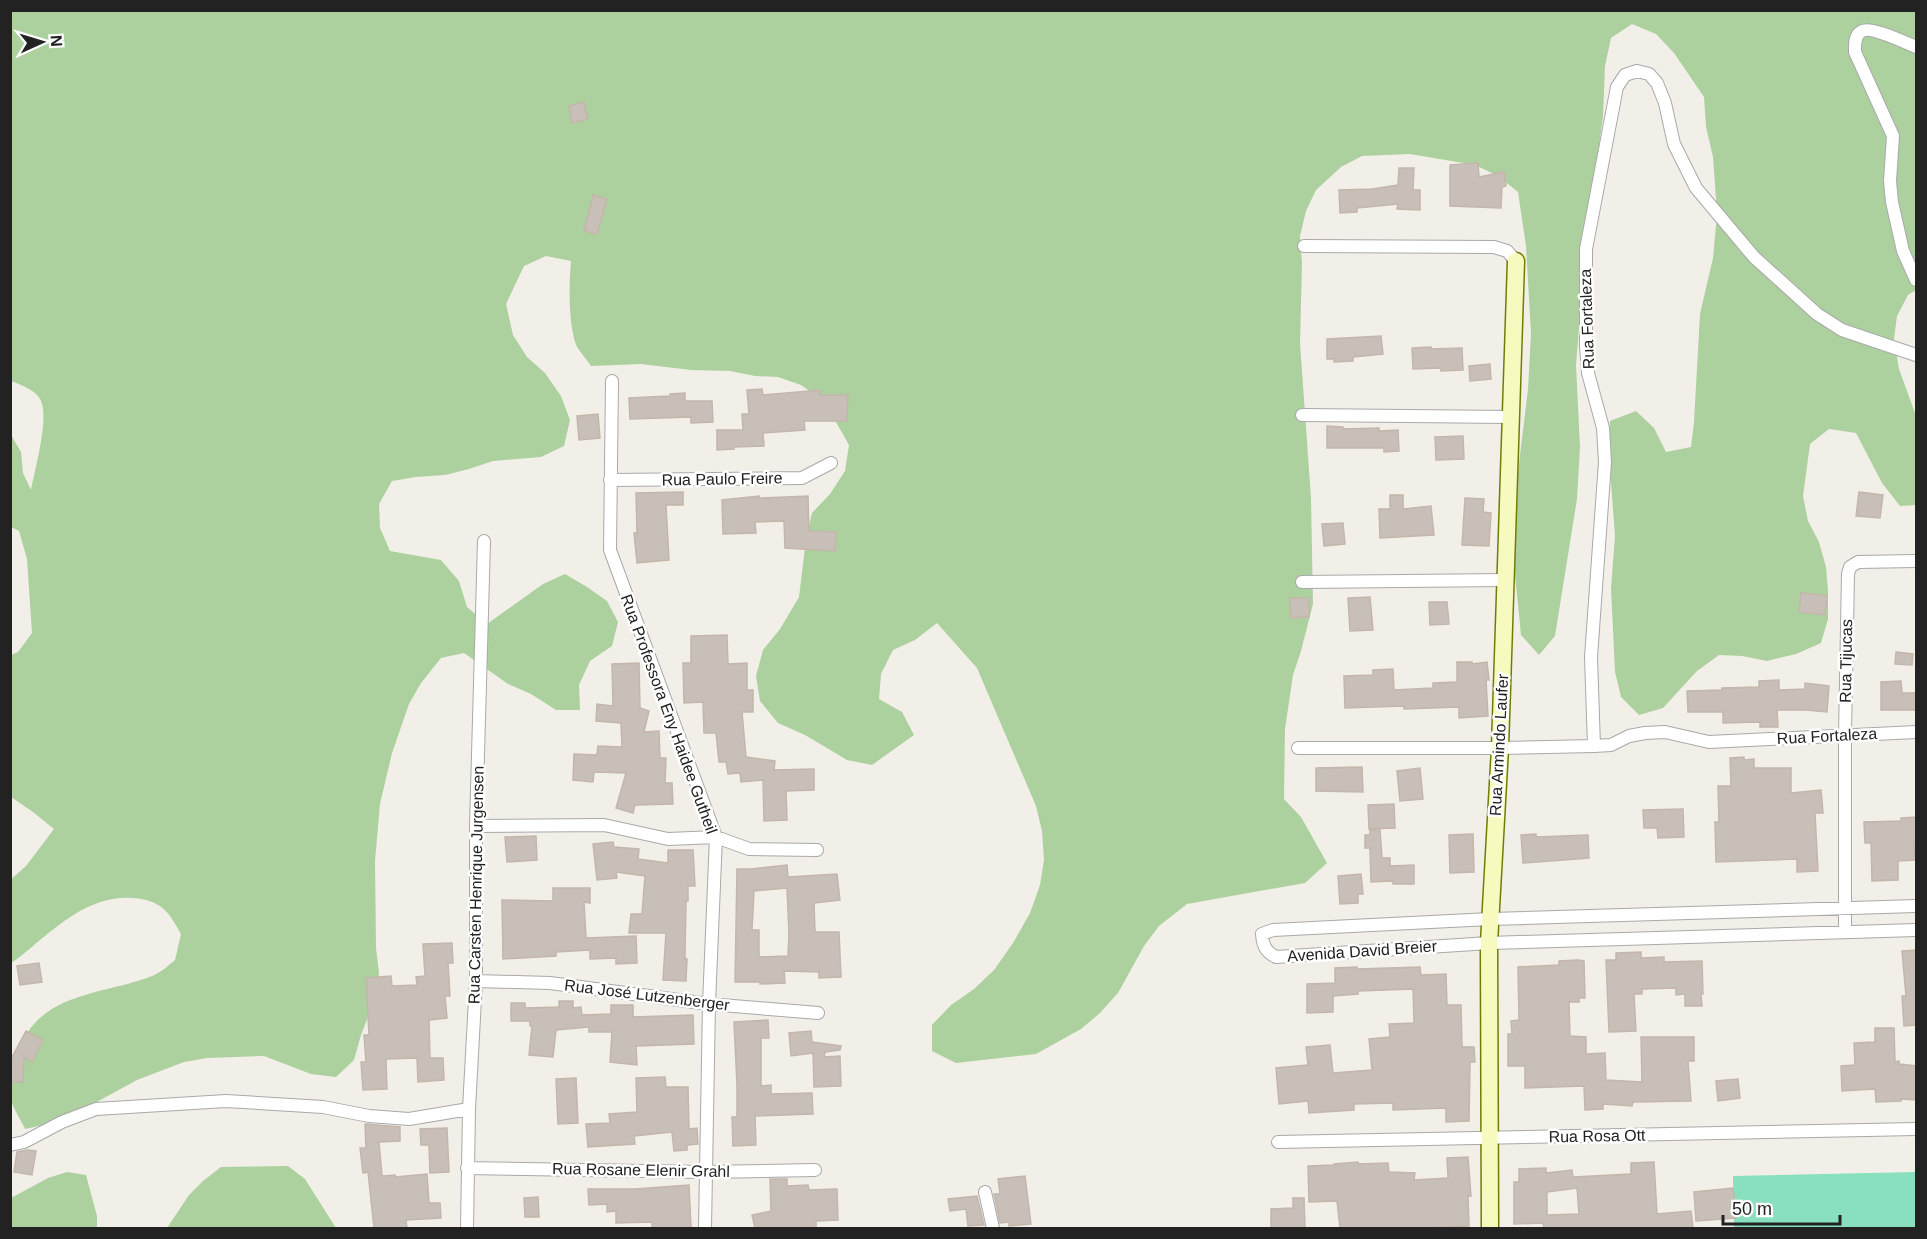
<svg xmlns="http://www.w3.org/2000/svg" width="1927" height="1239" viewBox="0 0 1927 1239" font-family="Arial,sans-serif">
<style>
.forest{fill:#add19e}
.pitch{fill:#88e0be}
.building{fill:#c7bfb8;stroke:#c4b6ab;stroke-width:1.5;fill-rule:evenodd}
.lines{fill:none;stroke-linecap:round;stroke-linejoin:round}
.street-casing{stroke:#a9a9a9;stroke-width:14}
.secondary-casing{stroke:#707d05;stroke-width:19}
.street{stroke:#fff;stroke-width:12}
.secondary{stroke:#f7fabf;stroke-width:16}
.labels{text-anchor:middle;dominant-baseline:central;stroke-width:5;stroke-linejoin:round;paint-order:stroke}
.street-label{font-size:16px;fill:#222;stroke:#fff}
</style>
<rect width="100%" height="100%" fill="#f2efe9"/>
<!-- forest -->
<path class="forest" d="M11 11H1916V290L1908 295 1897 316 1894 339 1899 369 1916 416V505L1900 506 1882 483 1856 433 1829 429 1810 444 1803 496 1808 521 1819 542 1826 567 1828 591V619L1821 643 1796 654 1767 661 1742 656 1719 655 1697 671 1663 708 1639 715 1621 697 1615 672 1611 588 1615 536 1609 456 1610 421 1636 411 1654 428 1666 452 1691 447 1694 422 1700 314 1713 258 1717 214 1713 157 1706 127 1704 97 1674 53 1656 34 1632 24 1611 38 1605 66 1603 117 1579 289 1580 316 1576 365 1580 447 1577 499 1555 636 1539 655 1521 635 1513 555 1516 530 1518 472 1528 389 1531 334 1526 246 1518 192 1498 176 1475 165 1410 154 1362 156 1341 167 1316 190 1306 211 1300 236 1302 263 1300 343 1311 498 1313 604 1301 651 1293 675 1285 729 1284 799 1301 817 1327 863 1305 883 1187 904 1159 926 1144 946 1118 993 1100 1013 1081 1029 1036 1054 956 1063 932 1051V1025L951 1005 974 989 994 970 1013 943 1030 913 1040 885 1044 860 1042 831 1036 806 977 668 937 623 915 640 893 650 881 674 879 699 902 712 914 735 872 765 847 760 805 735 778 723 760 701 756 676 763 650 780 629 799 597 806 539 812 513 830 494 845 471 849 445 824 401 801 385 778 377 755 376 730 371 691 370 641 364 591 366C587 360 581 353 577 347 568 327 569 283 571 261L546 256 524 266 506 304 513 335 527 357 545 373 561 396 570 420 564 446 541 457 493 461 469 469 445 475 416 477 392 481 379 504 380 528 390 551 441 560 459 581 467 607 487 624 543 584 565 574 587 587 607 601 618 622 612 646 590 661 579 685 580 710H556L531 694 508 684 464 653 441 658 421 683 409 704 392 753 380 804 375 861 376 948 379 973 376 996 361 1035 354 1060 336 1077 311 1074 264 1056 207 1058 184 1062 137 1080 73 1115 48 1124 25 1129C21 1120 14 1110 11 1100 8 1086 13 1069 17 1055 37 991 101 996 152 976 160 973 168 966 175 960L181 934C169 912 161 900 133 898 96 895 67 918 40 940 30 948 21 957 11 963L10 880 26 866 54 829 33 812 11 797V655L18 652 32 633 27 559 19 531 11 527V435L21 452 23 473 31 490C35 468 49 420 41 401 38 391 19 384 11 381Z
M288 1166 305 1179 336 1228H167L189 1195 203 1181 221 1167Z
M67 1172 86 1175 97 1216V1228H11V1198L48 1178Z"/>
<!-- pitch -->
<path class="pitch" d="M1916 1172V1228H1734L1733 1176Z"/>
<!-- building -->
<path class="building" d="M584 102 588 119 572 123 569 106Z
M1478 163 1479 177 1504 172 1506 186 1502 187 1501 208 1450 206V165Z
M1399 168H1414L1413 190H1420V210L1397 209 1398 204 1357 208V212L1340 213 1339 190 1372 189 1398 185Z
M593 195 607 199 597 234 584 231Z
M1381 336 1383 354 1353 357V361L1334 362V359H1327V339Z
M1431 347V349L1462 348 1463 370 1441 371V368L1413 369 1412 348Z
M1490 364 1491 379 1470 381 1469 366Z
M762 389 763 395 820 390V395H848L847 421H804L805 430 763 433 764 446 734 447V449L717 450V430H743L742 414H749L747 390Z
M685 393V401H712L713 422 691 423V417L630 419 629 398 670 396V394Z
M598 414 600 438 579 440 577 416Z
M1327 426 1343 427V429L1379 428V431L1398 430 1399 451 1384 452V448H1327Z
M1463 436 1464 459 1436 460 1435 437Z
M683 492V505H666L669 560 637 563 634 533H637L636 493Z
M1859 492 1883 495 1880 518 1856 516Z
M1390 495H1403V509L1431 506 1434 535 1380 538 1379 509H1390Z
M759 496V498L808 496 809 531 836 532 835 551 785 548 784 521 755 522 756 533 723 534 722 500Z
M1465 498 1484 499 1483 512 1491 513 1489 546 1462 545Z
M1343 523 1345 544 1324 546 1322 524Z
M1801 593 1827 596 1825 615 1799 612Z
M1370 597 1373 630 1350 631 1348 598Z
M1290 598H1309V617L1291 618Z
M1429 602H1447L1449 624 1430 625Z
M727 635 728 664 747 663V690H753V712H742L746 757 775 761 774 770 814 769V790L786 791 787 820 764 821 763 780 741 782 740 773 728 774 726 762H719L716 733H704L703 702 684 703 683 663H691V636Z
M1896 652 1913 654 1912 665 1895 664Z
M1457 662H1472V664L1487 662 1489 680H1486L1488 716 1459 718V707L1404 709V706L1345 708 1344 676 1373 675V670L1393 669 1394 690 1433 688V683L1457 682Z
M639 663 640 708 649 711 644 732 659 731 660 758H666L665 783H672L673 804 635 805 633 813 616 808 626 773 594 772 593 782 573 780 574 754 597 755 598 746 622 747 621 723 596 721 597 704 613 706 612 664Z
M1779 680V690L1805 689V683L1829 686 1827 712 1806 710H1777L1778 727H1760V722L1723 723V712H1688L1687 691 1722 690V688L1759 687V681Z
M1901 681 1902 693H1917V710H1881V682Z
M1744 757V760L1754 759V768H1791V793L1821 790 1823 813H1815L1818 871 1797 872V859L1716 862 1715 822H1719L1718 786H1731L1730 758Z
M1362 767 1363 792 1316 791V768Z
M1420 768 1423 799 1400 801 1397 771Z
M1394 804 1395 828 1369 829 1368 805Z
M1683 809 1684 837 1658 838 1657 828H1644L1643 810Z
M1917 817V843H1914L1915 860 1898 861V880L1872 881 1871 843H1865L1864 822 1901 821V818Z
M1370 830H1380L1382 858H1390V866L1414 865V884H1393V881L1371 882 1370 848H1365V835H1370Z
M1473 834 1474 872 1450 873 1449 835Z
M1536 834V837L1588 835 1589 858 1523 863 1521 835Z
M536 836 537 860 507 862 505 837Z
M613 842 614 847 639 849 638 859 668 863V850H693L695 886H688V901H686L685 952V959H687L686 981 663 980 666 933H629L631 914H642L645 876 616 872 617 878 597 880 593 844Z
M787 865 788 877 837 874 840 900 814 903 815 932H839L841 977 819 978V972L784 971 785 983 760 984V982H735L737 869H752ZM787 888 789 934 788 956 759 957V930H752L754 891Z
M1361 874 1363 894H1358V903L1340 904 1338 876Z
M553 888H590V903L584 902 586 938 636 936 637 963 616 964V958L590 959V950L556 952V956L503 959 502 900 553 901Z
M452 943 453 963H448L450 996H445L447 1018 429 1020 430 1058H443L444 1080 418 1082 417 1058 386 1059 387 1089 363 1090 361 1062H366L364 1035H369L366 978 391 976 392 986 417 985 416 977 425 976 423 944Z
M1917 950V1025L1904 1026 1902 996H1906L1902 951Z
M1641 952V958L1664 957V962L1702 961 1703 994H1701L1702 1006H1685V994L1676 995V988L1642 989V994H1634L1636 1031 1609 1032 1606 960H1616V953Z
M1578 960 1584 961 1585 998H1579V1002H1569L1570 1036 1586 1037V1054L1605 1053 1606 1080 1642 1082 1641 1037H1694V1061H1688L1691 1101 1633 1102 1632 1106 1603 1104V1109L1585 1110 1584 1086 1525 1088V1066H1508V1034H1512L1511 1021 1519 1020 1518 967 1559 965V961Z
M39 963 42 982 20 985 17 966Z
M1357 967V969L1420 967 1421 975 1446 974 1447 1005H1461L1462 1047H1474L1475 1062H1470L1469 1121 1446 1122V1108L1393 1110V1103L1354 1104V1110L1309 1113 1308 1101 1279 1104 1276 1068 1308 1065 1306 1047 1330 1045 1333 1073 1372 1070 1369 1039 1390 1037 1389 1024 1414 1023 1413 989 1358 991V994L1333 996V1012L1307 1013V984L1335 983V968Z
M559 1001H573V1008L581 1007 582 1015 611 1014V1005H633V1017L693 1015 694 1044 636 1046 637 1065 610 1062 612 1032H589V1027L556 1030 553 1057 529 1055 532 1026H530V1021H511V1003H525V1008L559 1007Z
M768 1020 769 1038H761V1086L771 1085V1094L812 1093 813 1114 755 1116 756 1145 733 1146 732 1117H737V1085L734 1022Z
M1875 1028H1894L1895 1062 1899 1061V1064L1917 1066V1100L1901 1099V1101L1876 1102 1875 1089 1842 1091 1841 1066 1855 1065 1854 1043 1875 1042Z
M26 1031 43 1040 32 1062 24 1057 23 1082H10V1061Z
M811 1031 812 1042 841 1046 840 1050 825 1052 824 1057 840 1056 841 1086 814 1087 813 1053 791 1056 789 1033Z
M665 1077 666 1087H688L689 1129 697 1128 698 1144 687 1145V1150L674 1151 672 1132 634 1136 635 1144 588 1147 586 1124 610 1123 609 1114 637 1112 636 1078Z
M576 1078 578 1123 558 1124 556 1079Z
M1738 1079 1740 1098 1718 1101 1716 1081Z
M365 1124 400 1127V1141L379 1142 382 1176 395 1175V1177L427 1174 429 1203H440L441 1218 406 1220 407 1228H374L368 1172 363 1173 360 1148H366Z
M447 1128 449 1172 430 1173 429 1145H421L420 1129Z
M27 1150 36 1151 32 1175 14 1172 17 1152Z
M1468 1157 1471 1196H1468L1469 1226 1427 1228H1340L1337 1201 1309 1202 1308 1166 1334 1165V1164L1358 1162V1164L1388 1163 1389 1172 1415 1173 1414 1180 1448 1178 1447 1158Z
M1654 1162 1657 1214 1691 1211 1693 1228H1544L1543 1223 1514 1224V1182H1519V1169L1546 1168V1173L1572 1170 1573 1177 1631 1174V1163ZM1577 1188 1579 1214 1547 1215V1192Z
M1025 1176 1031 1224 1009 1226V1222L1000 1223 994 1194H1000L998 1179Z
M770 1179H787V1186L808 1185 809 1190 837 1189 838 1220 816 1221V1228H755L752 1215 771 1211Z
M689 1185 691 1228H652V1222L616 1223V1211L607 1212V1204L589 1205 588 1189H635Z
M1733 1188 1736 1218 1696 1221 1694 1192Z
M977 1196 984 1225 968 1226 966 1209 950 1211 948 1199Z
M538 1197 539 1217H525L524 1198Z
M1293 1198H1304L1305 1228H1271V1209L1293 1208Z"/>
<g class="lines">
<defs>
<path id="street" d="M1916 47C1906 43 1871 26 1862 31 1854 35 1855 45 1855 52L1893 136 1890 181 1892 202 1903 251 1916 280
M1304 246 1494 247 1507 251 1516 261
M1916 355 1842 330 1817 314 1754 257 1696 188 1674 144 1665 103 1657 83 1649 74 1637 71 1625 75 1617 87 1586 249V346L1588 373 1603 428 1605 462 1591 657 1594 746 1611 745 1629 736 1645 733 1665 732 1709 742 1916 732
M612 381 610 550 716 837 709 1004 705 1228
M1302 415 1511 417
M610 480 802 478 831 463
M1302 582 1506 580
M1298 748H1500L1594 746
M476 826 604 825 668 839 716 837 749 849 817 850
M1916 906 1490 919 1273 930 1262 934C1263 946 1265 951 1276 957L1489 943 1916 930
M1845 932V734L1848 574 1850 567 1858 562 1916 561
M476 981 550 983 709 1004 818 1013
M1278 1142 1916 1129
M10 1145 24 1142 62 1122 96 1109 226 1101 323 1107 369 1116 409 1119 469 1109
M467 1168 705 1172 815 1170
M985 1192 993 1228
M467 1228 469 1109 476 981V826L484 541"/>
<path id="secondary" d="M1490 1228 1489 943 1500 748 1516 261"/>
</defs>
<!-- street casing -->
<use href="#street" class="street-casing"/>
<!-- secondary casing -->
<use href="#secondary" class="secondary-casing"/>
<!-- street -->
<use href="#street" class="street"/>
<!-- secondary -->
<use href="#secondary" class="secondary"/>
</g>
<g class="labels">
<!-- street labels -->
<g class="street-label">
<text transform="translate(1587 319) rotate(-92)">Rua Fortaleza</text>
<text transform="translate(722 479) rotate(-1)">Rua Paulo Freire</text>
<text transform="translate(1846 661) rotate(-89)">Rua Tijucas</text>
<text transform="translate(669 714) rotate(70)">Rua Professora Eny Haidee Gutheil</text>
<text transform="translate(1827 736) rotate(-3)">Rua Fortaleza</text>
<text transform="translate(1499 745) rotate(-87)">Rua Armindo Laufer</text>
<text transform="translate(476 885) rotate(-89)">Rua Carsten Henrique Jurgensen</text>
<text transform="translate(1362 951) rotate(-4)">Avenida David Breier</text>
<text transform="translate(647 995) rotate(7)">Rua José Lutzenberger</text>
<text transform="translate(1597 1136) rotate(-1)">Rua Rosa Ott</text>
<text transform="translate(641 1170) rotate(1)">Rua Rosane Elenir Grahl</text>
</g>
</g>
<!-- border -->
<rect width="1927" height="1239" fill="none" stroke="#222222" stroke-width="24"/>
<!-- north arrow -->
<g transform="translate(42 42) rotate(86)" stroke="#ffffff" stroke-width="4.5" paint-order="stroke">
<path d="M0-4.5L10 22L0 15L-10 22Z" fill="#222222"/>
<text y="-9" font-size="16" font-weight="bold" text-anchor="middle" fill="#222222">N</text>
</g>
<!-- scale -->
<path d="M1723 1215v9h117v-9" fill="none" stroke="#222222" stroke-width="3"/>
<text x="1732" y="1215" font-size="18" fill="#222222" stroke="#ffffff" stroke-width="4.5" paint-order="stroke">50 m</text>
</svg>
